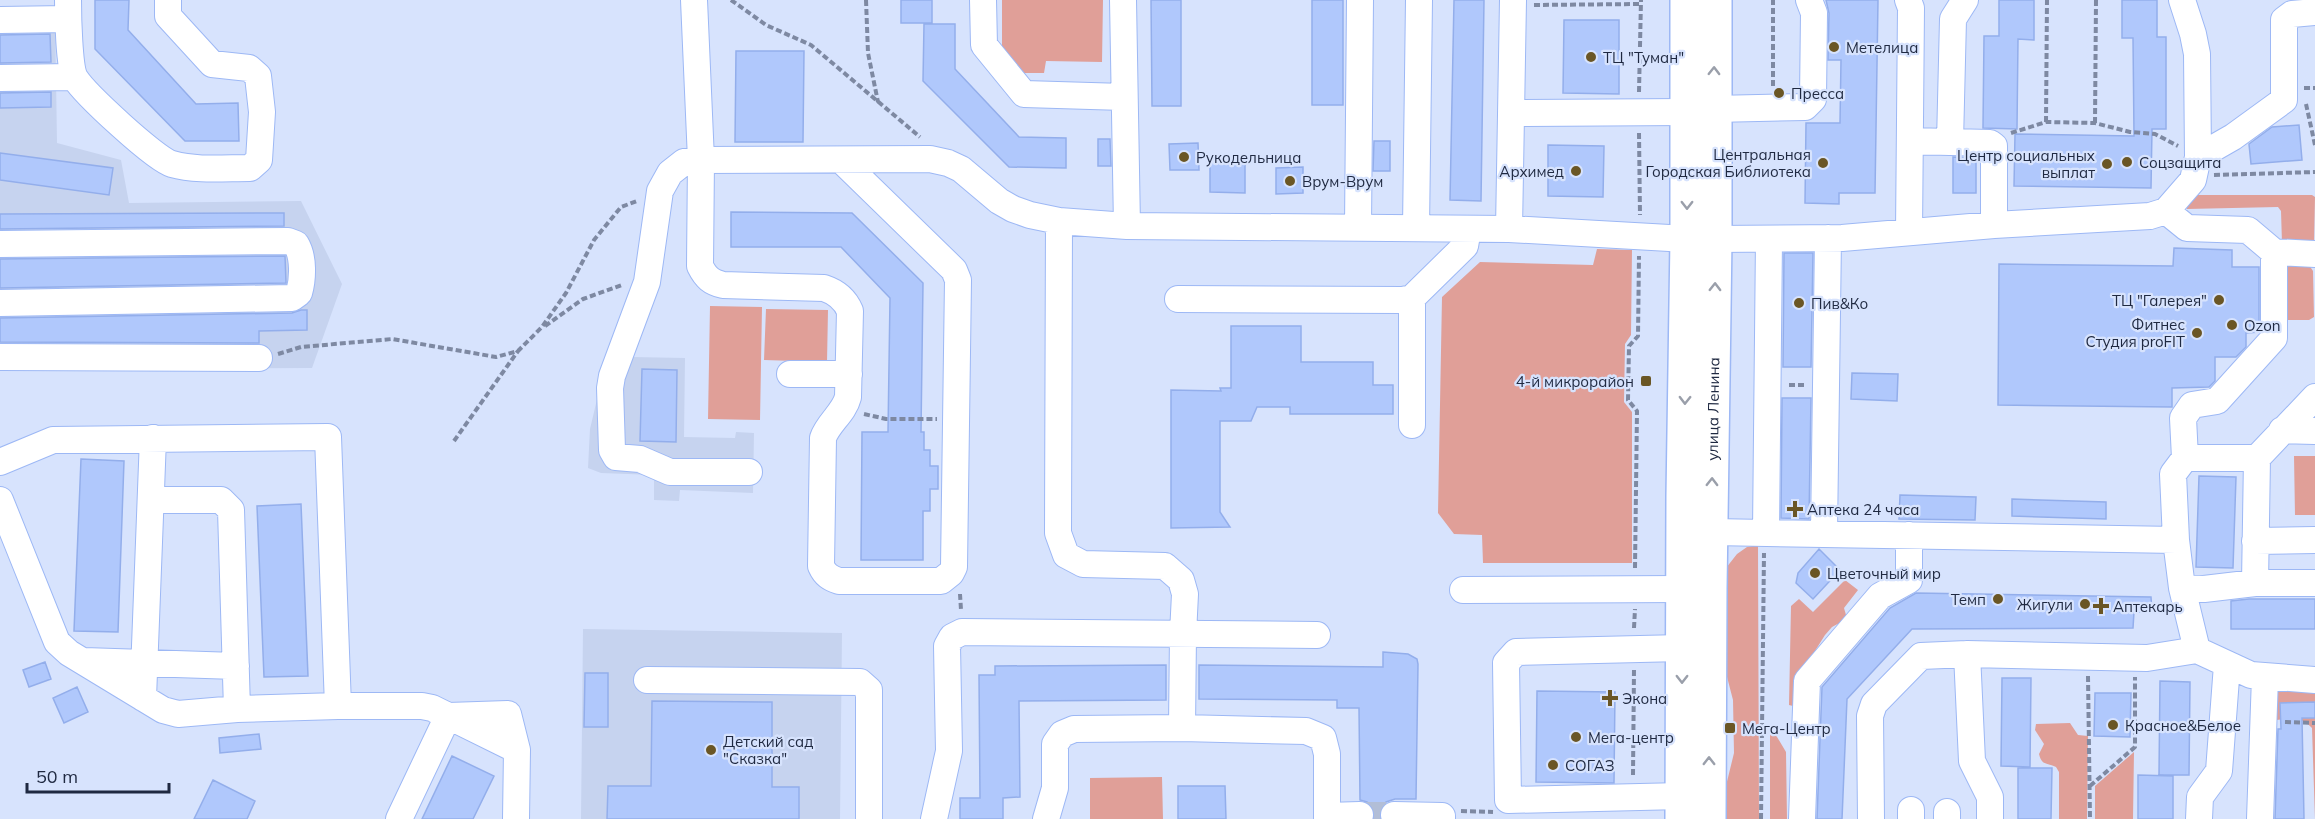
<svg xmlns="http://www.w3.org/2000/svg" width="2315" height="819" viewBox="0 0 2315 819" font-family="Mulish,sans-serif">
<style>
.built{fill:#c6d3ef}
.green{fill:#e09f98}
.building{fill:#b0c8fc;stroke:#93aeeb;stroke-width:1.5}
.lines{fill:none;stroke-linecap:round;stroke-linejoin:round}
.minor-tunnel{stroke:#b2bed7;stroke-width:26;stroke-dasharray:26 13;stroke-linecap:butt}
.minor-casing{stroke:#9db8f5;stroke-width:28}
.major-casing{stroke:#9db8f5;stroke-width:36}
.path{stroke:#7e89a2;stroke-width:4;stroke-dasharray:6 3;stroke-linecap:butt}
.minor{stroke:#fff;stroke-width:26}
.major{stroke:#fff;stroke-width:33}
.oneway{stroke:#9a9faa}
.poi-dot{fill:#6a5625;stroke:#d7e3fd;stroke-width:2}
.labels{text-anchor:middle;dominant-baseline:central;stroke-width:4.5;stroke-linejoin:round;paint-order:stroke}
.poi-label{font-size:15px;fill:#1f2941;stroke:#d7e3fd;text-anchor:start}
.street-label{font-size:15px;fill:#1f2941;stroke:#d7e3fd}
</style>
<rect width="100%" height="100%" fill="#d7e3fd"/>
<!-- built -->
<path class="built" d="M55 12 57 143 121 160 129 203 301 201 342 284 312 368 0 370V14Z
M632 357 685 358 684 437 735 438 736 432 754 433 753 493 680 490 679 501 654 500V475L601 473 588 468 590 429 603 374Z
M583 629 842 633 840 819H581Z"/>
<!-- green -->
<path class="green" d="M1002 0H1103L1102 62 1046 61 1044 73H1019L1002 50Z
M2192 195H2312L2315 197 2314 243H2282L2281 211 2278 207 2187 209V198Z
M1597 249 1632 250 1631 335 1625 344 1624 402 1632 412V563H1483L1482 535 1454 534 1438 513 1442 297 1480 262 1593 265Z
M2285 264 2309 265 2313 271 2314 317 2309 320H2288L2284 315Z
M710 306 762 307 760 420 708 419Z
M766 309 828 310 827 362 764 360Z
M2294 456H2315V515H2295Z
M1758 545 1759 819H1723V798L1734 753 1733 700 1726 673V568L1737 554 1747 547Z
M1845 580 1858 590 1844 608 1846 615 1843 621 1832 627 1825 635 1803 670 1793 706 1789 705 1791 606 1799 599 1813 612Z
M2275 683 2315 690V819L2312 728C2299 714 2282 720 2265 721Z
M2070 723 2078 735 2088 736 2087 819H2059V772L2056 767C2046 762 2042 766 2039 754L2044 744 2035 730 2036 724Z
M1770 725 1786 752 1787 819H1770Z
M2134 752 2133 819H2095V786Z
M1162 777 1163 819H1090V778Z"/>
<!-- building -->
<path class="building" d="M95 0H129L128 30 196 104 238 103 239 141H185L95 49Z
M901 0H932V23H901Z
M1151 0H1181V106H1152Z
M1312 0H1343V105H1312Z
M1454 0H1484L1481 201 1450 200Z
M1826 0H1878L1875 193H1839V204L1805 203 1806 123H1840L1841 60H1828L1829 13Z
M1999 0H2034V40L2018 39 2017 129 1983 128 1984 36H1999Z
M2122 0H2157V37H2166V129H2152L2151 188 2014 186 2015 134 2134 136 2133 38H2122Z
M1564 20H1619V94L1563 93Z
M924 24H955V69L1019 137 1066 138V168L1009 167 923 81Z
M50 34 51 62 0 63V35Z
M736 51H804L803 142H735Z
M51 92V107L0 108V93Z
M2299 125 2302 160 2251 164 2249 144 2272 127Z
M1098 139H1110L1111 166H1098Z
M1374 141H1390V171H1373Z
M1198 143 1199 170H1170L1169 144Z
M1548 145 1604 146 1603 197 1548 196Z
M0 153 113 168 109 195 0 180Z
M1953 157 1976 158V193H1953Z
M1210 160H1245V193L1210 192Z
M1303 167V193L1276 194V168Z
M731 212 852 213 923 283 921 432H924V450H930V466H938V489H930V511H923V560H861L862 432H888L890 298 841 247H731Z
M284 213V226L0 229V214Z
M2174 248 2232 250V267H2259V332L2246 333V347L2236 357H2215V381L2209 387 2172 388V407L1998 405 1999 264 2173 266Z
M1784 253H1813L1811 367H1783Z
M285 256 286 283 0 288V259Z
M301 310H307V330L259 331V343L0 342V318L292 313Z
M1231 326H1301V362H1373V385H1393V414H1290V407H1257L1251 421H1220V512L1230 527 1171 528V390L1221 391 1220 388H1231Z
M642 369 677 370 676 442 640 441Z
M1852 373 1898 374 1897 401 1851 399Z
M1782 398H1811L1809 519 1781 518Z
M81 459 124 461 118 632 74 631Z
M2199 476 2236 477 2233 568 2196 567Z
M1900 495 1976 497 1975 520 1899 519Z
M2012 499 2106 502V519L2012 516Z
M301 504 308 676 264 677 257 506Z
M1819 549 1840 570 1813 599 1796 583 1798 573Z
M1916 593 2151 597 2152 612H2134L2133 628 1912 629 1847 699 1842 819H1817L1822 687 1890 608Z
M2249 599H2315V629H2231V601Z
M1383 652 1408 654 1417 659 1418 664 1416 799H1395L1386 802 1381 808 1380 819H1374L1372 807 1367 802 1360 800 1359 708H1337V700L1199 699V665L1383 667Z
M45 662 51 679 29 687 23 670Z
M1166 665V700L1019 701 1020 797 1003 798V819H960V798H980L979 675H995V666Z
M585 673H608V727H584Z
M2002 678H2031L2030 767 2001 766Z
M2160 681 2190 682 2189 775H2159Z
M77 687 88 712 64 723 53 698Z
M1537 691 1615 692 1614 783 1536 782Z
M2095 693H2131L2130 737 2094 736Z
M652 701 772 702V787H799V819H607L608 786H651Z
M2315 702V718H2302L2304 819H2275L2278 729H2281L2280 703Z
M259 734 261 749 220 753 219 738Z
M452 756 494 776 473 819H422Z
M2018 768H2052L2051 819H2018Z
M2138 775 2173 776V819H2138Z
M213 780 255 801 247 819H194Z
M1178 786H1225L1226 819H1178Z"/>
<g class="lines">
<!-- minor-tunnel -->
<path class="minor-tunnel" d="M1360 815H1394"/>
<defs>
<path id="minor" d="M68 0C68 15 69 67 75 78 85 94 155 159 172 164 197 171 224 168 250 168L259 160 262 112 258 76 249 68 212 64 168 16V0
M694 0 701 160 930 159 948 163 961 169 999 201 1013 209 1030 215 1059 221 1127 226 1509 229 1687 239
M983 0 984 45 1024 94 1124 97
M1123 0 1127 226
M1908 0 1911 8 1909 232
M0 20 67 19
M0 78 74 77
M1714 109 1805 107 1813 99 1814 13 1809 0
M1511 113 1686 112
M1910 141 1950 142 1953 19 1965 0
M1950 142 1990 143 1994 146V225
M2198 157 2233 137 2284 100V20L2292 14 2315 12
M2166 211 2187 228 2248 230 2274 252
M1059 221 1058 533 1066 555 1083 564 1165 566 1181 580 1185 594 1183 634 1182 728
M1358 227 1360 0
M1416 228 1419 0
M1509 229 1513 0
M1715 239 1842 238 1994 225 2150 216 2166 211 2193 180 2198 157 2197 54 2193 34 2182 0
M0 244 288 241 296 244C304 257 303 279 299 293L292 298 0 303
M1178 299 1403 300 1412 298 1465 246 1468 229
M0 357 259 358
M790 374H849
M2315 397 2257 458 2255 583H2315
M1412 425V298
M2282 430 2315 431
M2185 458 2183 418 2192 405 2217 401 2274 338V252L2315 254
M2257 458H2185L2173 474 2176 540 2182 588 2197 650 2251 675 2315 680
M0 462 53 440 328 437 338 706 237 709 178 714 163 710 69 653 57 642 0 500
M749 472H670L640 459 616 457 612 450 610 388 612 376 647 282 660 191 670 173 684 162 701 160 700 266C706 278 711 282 723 285L824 288C836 292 845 299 850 311L848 397C844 413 828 423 823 438L821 566C825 575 830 578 839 581H941L951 573 954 567 958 280 954 270 841 160
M151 500H221L231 510 237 709
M1712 532 2176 540
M1766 532 1769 239
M1824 534 1828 238
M2255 541 2315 540
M2182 588 2204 589 2255 583
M1463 590 1682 589
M1682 648 1516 652 1506 663 1508 800 1682 796
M1967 654 1972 761 1990 797V819
M84 661 236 666
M647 680 860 682 869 690V819
M143 698 153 438
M338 706H422L432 708 517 750 516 819
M1394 815 1442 816V819
M1327 816 1360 815
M399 819 448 716 508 714 517 750
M934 819 949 751 947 646 952 637 962 632 1317 635
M1046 819 1055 788V744L1062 734 1074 729 1182 728 1306 731 1323 738 1327 754V819
M1802 819 1807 681 1880 596 1909 580V535
M1871 819 1870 716 1874 704 1921 656 1967 654 2147 658 2197 650
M1911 819V810
M1947 819V812
M2199 819 2200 797 2219 771 2227 665
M2260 819 2265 677"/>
<g id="major">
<path d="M1682 819 1683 496 1687 239V0"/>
<path id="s1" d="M1709 819 1710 589 1715 239V0"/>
</g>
</defs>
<!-- minor casing -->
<use href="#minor" class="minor-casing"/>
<!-- major casing -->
<use href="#major" class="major-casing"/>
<!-- path -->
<path class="path" d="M731 0 766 25 811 45 920 137
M866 0 868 53 878 102
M1534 5 1641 4
M1773 86V0
M2304 88H2315
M1639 92 1641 0
M2306 104 2315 145
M2046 122 2047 0
M2095 123 2096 0
M1639 133 1640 215
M2011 133 2046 122 2095 123 2130 132 2155 134 2178 146
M2214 175 2315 172
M545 326 583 299 622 285
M278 354 301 347 392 339 496 357 518 351 542 327 566 293 594 240 621 207 637 201
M1789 385H1806
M864 414 886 419H937
M454 441 518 351
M1635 568 1637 411 1628 400 1629 346 1638 336 1639 256
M960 594 961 610
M1634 628 1635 609
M2088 676 2090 819
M2285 722 2315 723
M1633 775 1634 669
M2090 786 2135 747V677
M1461 811 1493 812
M1761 819 1764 553"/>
<!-- minor -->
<use href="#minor" class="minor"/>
<!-- major -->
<use href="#major" class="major"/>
</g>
<!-- one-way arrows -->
<defs><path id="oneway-chevron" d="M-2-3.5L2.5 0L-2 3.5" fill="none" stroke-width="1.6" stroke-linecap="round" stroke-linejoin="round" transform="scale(1.5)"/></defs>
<g class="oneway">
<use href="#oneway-chevron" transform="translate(1714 71) rotate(-89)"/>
<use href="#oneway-chevron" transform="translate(1687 205) rotate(90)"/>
<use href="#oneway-chevron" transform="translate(1715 287) rotate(-89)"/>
<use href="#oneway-chevron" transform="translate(1685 400) rotate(91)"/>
<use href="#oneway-chevron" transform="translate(1712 482) rotate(-89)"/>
<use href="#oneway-chevron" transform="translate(1682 679) rotate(90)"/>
<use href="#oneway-chevron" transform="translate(1709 761) rotate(-90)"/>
</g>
<!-- markers -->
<g class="poi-dot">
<circle cx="1834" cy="47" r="6"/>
<circle cx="1591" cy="57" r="6"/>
<circle cx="1779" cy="93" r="6"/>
<circle cx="1184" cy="157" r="6"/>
<circle cx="2127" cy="162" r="6"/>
<circle cx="1823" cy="163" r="6"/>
<circle cx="2107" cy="164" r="6"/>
<circle cx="1576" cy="171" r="6"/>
<circle cx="1290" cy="181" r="6"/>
<circle cx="2219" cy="300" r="6"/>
<circle cx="1799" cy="303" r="6"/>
<circle cx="2232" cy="325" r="6"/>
<circle cx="2197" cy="333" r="6"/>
<rect x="1640" y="375" width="12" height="12" rx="3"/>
<path d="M1792 500h6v6h6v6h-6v6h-6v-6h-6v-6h6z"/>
<circle cx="1815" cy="573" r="6"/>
<circle cx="1998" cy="599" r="6"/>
<circle cx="2085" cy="604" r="6"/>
<path d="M2098 597h6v6h6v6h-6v6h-6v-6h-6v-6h6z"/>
<path d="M1607 689h6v6h6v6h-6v6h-6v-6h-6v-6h6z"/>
<circle cx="2113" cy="725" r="6"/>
<rect x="1724" y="722" width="12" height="12" rx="3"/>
<circle cx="1576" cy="737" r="6"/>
<circle cx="711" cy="750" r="6"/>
<circle cx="1553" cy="765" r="6"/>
</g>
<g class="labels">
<!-- poi labels -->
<g class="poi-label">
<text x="1846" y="47">Метелица</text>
<text x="1603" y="57">ТЦ "Туман"</text>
<text x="1791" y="93">Пресса</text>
<text x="1811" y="154" text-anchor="end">Центральная<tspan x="1811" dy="17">Городская Библиотека</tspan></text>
<text x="2095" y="155" text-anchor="end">Центр социальных<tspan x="2095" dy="17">выплат</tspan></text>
<text x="1196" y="157">Рукодельница</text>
<text x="2139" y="162">Соцзащита</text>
<text x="1564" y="171" text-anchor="end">Архимед</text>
<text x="1302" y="181">Врум-Врум</text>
<text x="2207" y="300" text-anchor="end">ТЦ "Галерея"</text>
<text x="1811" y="303">Пив&amp;Ко</text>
<text x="2185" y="324" text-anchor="end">Фитнес<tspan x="2185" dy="17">Студия proFIT</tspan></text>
<text x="2244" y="325">Ozon</text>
<text x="1634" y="381" text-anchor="end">4-й микрорайон</text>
<text x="1807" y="509">Аптека 24 часа</text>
<text x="1827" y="573">Цветочный мир</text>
<text x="1986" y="599" text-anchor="end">Темп</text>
<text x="2073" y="604" text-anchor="end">Жигули</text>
<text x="2113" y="606">Аптекарь</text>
<text x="1622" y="698">Экона</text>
<text x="2125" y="725">Красное&amp;Белое</text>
<text x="1742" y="728">Мега-Центр</text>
<text x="1588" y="737">Мега-центр</text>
<text x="723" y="741">Детский сад<tspan x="723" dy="17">"Сказка"</tspan></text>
<text x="1565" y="765">СОГАЗ</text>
</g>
<!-- street labels -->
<g class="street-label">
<text stroke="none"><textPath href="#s1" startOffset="410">улица Ленина</textPath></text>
</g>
</g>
<!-- scale -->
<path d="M27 783v9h142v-9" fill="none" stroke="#1f2941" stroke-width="3"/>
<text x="36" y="783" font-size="18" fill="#1f2941" stroke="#d7e3fd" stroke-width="4.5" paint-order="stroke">50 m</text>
</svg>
